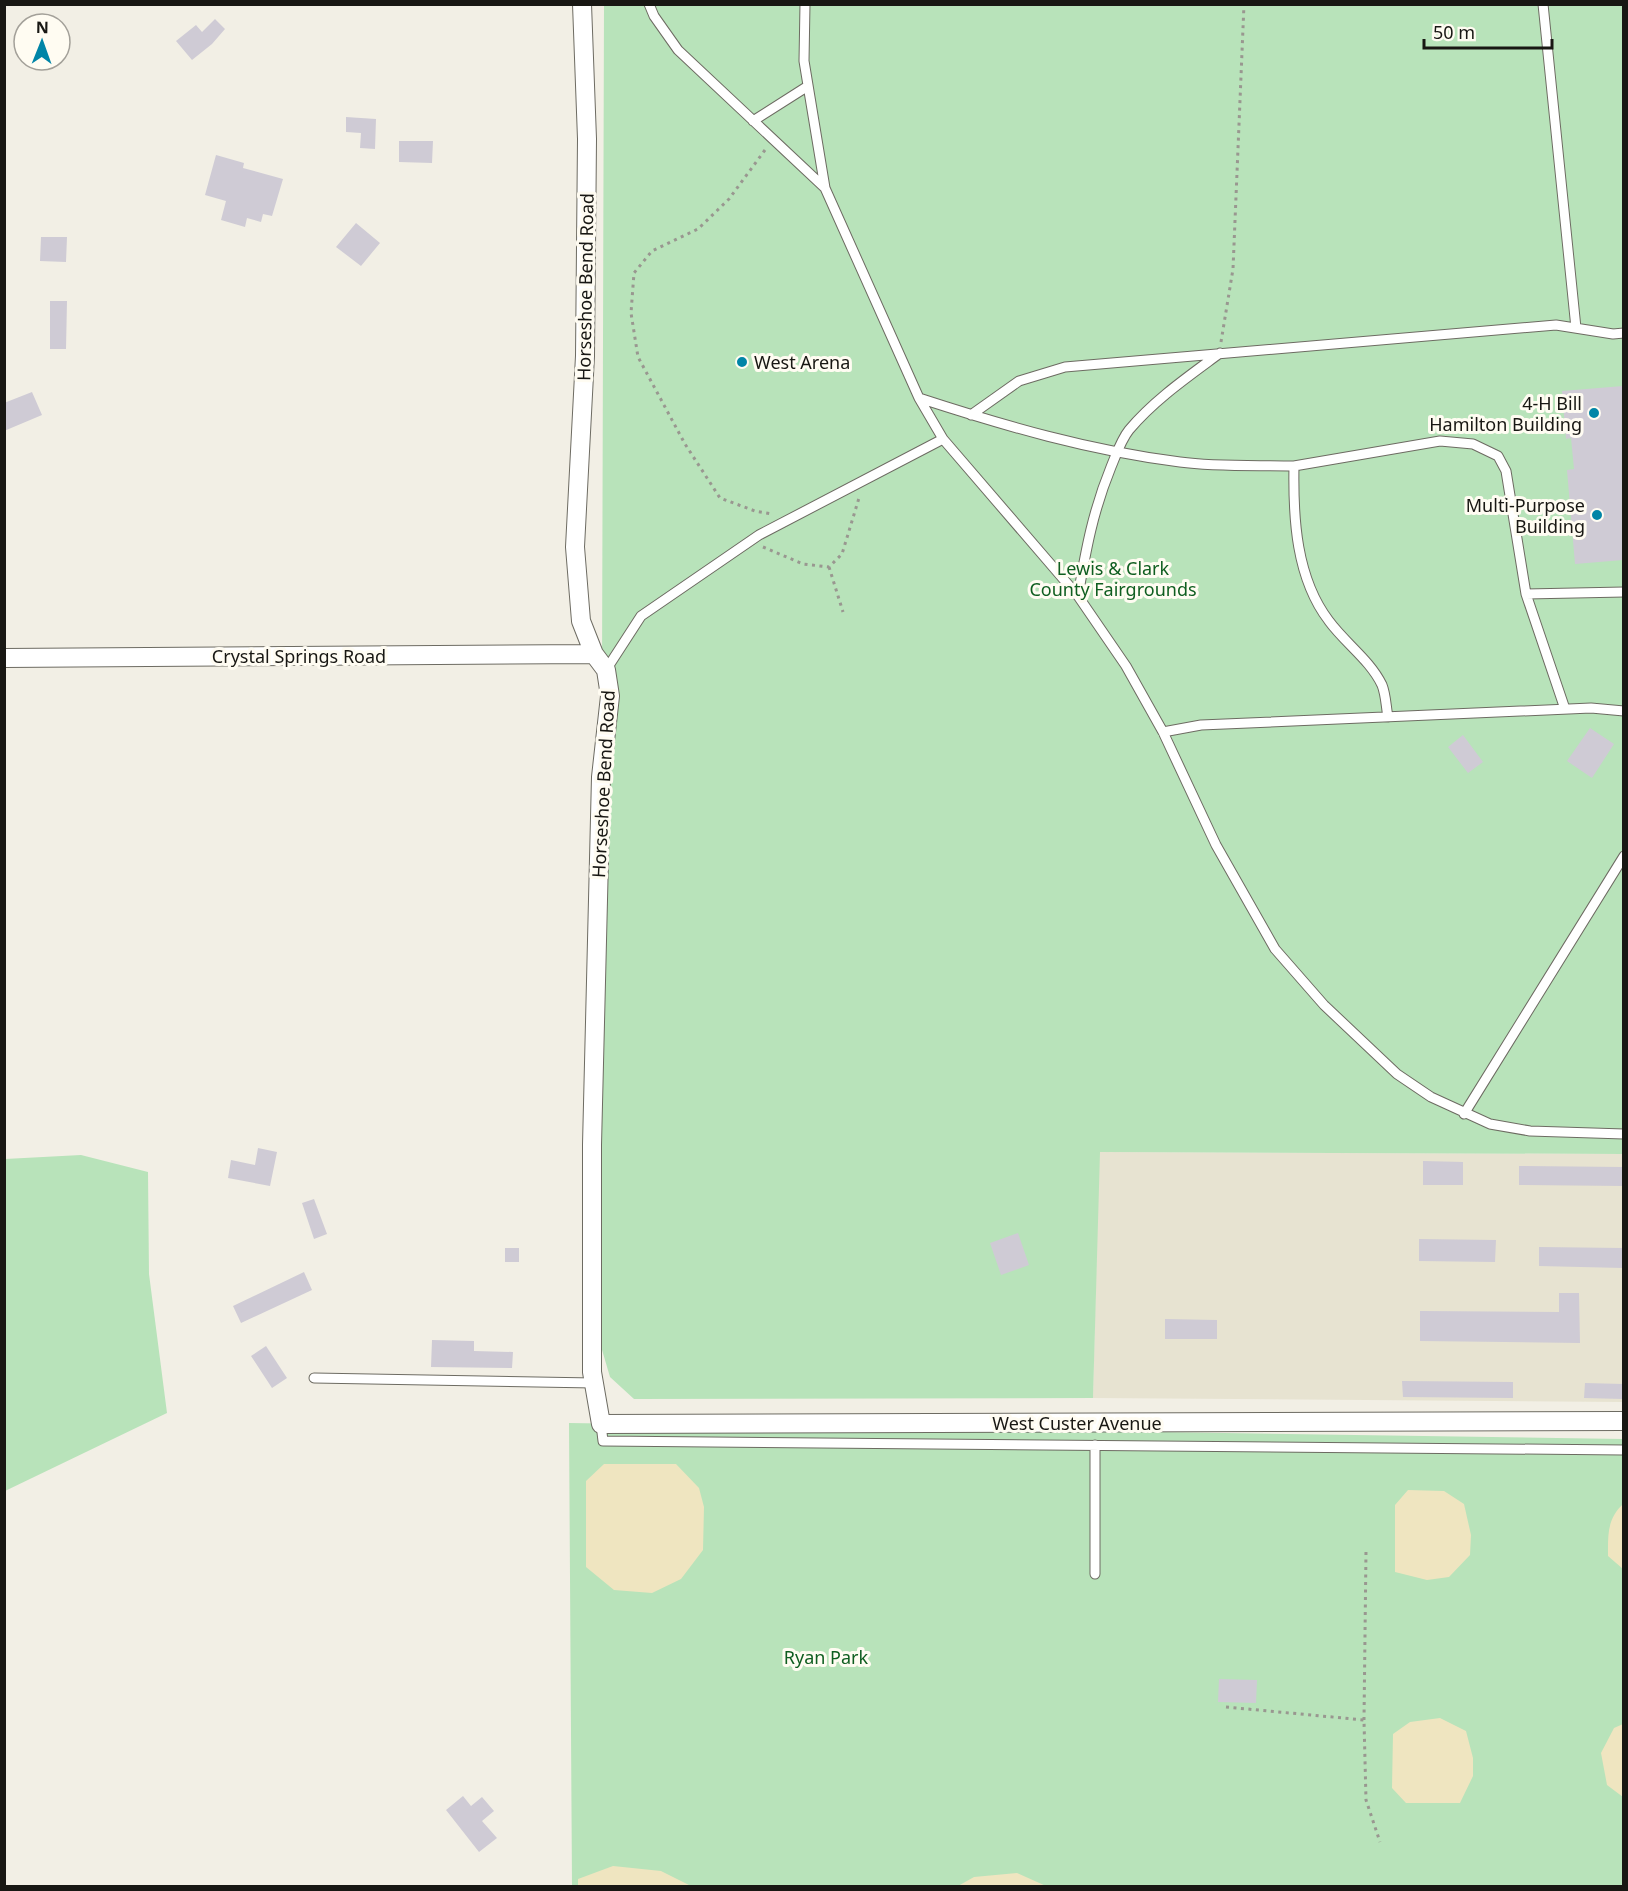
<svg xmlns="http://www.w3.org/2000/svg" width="1628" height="1891" viewBox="0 0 1628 1891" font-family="'Noto Sans',sans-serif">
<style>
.built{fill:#e7e3d1}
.green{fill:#b8e3ba}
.sand{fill:#efe5c0}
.building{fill:#cfcbd5}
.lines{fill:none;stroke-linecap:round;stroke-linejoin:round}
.lane-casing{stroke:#6d6b62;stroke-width:11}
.street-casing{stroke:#6d6b62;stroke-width:20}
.path{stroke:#999790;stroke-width:3;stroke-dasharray:3 4.5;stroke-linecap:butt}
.lane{stroke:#fff;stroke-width:9}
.street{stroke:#fff;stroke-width:18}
.poi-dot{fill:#0085a7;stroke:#fffcf2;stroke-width:2}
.labels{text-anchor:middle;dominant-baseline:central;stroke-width:6;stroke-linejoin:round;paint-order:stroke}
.street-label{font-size:18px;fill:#181713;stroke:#fffcf2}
.poi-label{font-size:18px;fill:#181713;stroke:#fffcf2;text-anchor:end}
.park-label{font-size:18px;fill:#0f5e20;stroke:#fffcf2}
</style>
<rect width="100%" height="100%" fill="#f2efe5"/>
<!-- built -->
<path class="built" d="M1099 1152 1623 1154V1402L1093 1398Z"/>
<!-- green -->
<path class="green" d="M604 5H1623V1154L1100 1152 1093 1398 634 1399 610 1377 600 1343Z
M81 1155 148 1172 149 1274 167 1413 5 1491V1159Z
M569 1423 1623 1439V1886H572Z"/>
<!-- sand -->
<path class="sand" d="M604 1464H676L699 1488 704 1507 703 1550 681 1579 652 1593 614 1590 586 1567V1481Z
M1408 1490 1444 1491 1464 1504 1471 1535 1470 1555 1449 1577 1427 1580 1395 1572V1505Z
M1623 1504V1569L1608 1556C1608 1535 1607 1519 1623 1504Z
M1440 1718 1466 1731 1473 1758V1776L1460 1803H1406L1392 1788 1393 1734 1410 1722Z
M1623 1724H1624L1623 1797 1607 1785 1601 1753 1614 1728Z
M613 1866 661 1871 691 1886H578V1879Z
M1017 1873 1046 1886H958L974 1877Z"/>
<!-- building -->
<path class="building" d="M215 19 225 29 212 44 192 60 176 41 196 25 202 32Z
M346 117 376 119 375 149 360 148 361 133 346 132Z
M399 141H433L432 163 399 162Z
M216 155 244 163 243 168 283 179 272 216 263 214 261 222 247 218 245 227 221 220 226 201 205 195Z
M356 223 380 243 361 266 336 247Z
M41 237H67L66 262 40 261Z
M50 301H67L66 349H50Z
M1623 386V560L1575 564 1567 470 1574 469 1571 438 1566 439 1562 391Z
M32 392 42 415 4 431V403Z
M1590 728 1614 744 1592 778 1567 761Z
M1463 735 1483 762 1468 773 1448 747Z
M258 1148 277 1152 270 1186 228 1178 231 1160 255 1165Z
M1423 1161 1463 1162V1185H1423Z
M1519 1166 1623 1167V1186L1519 1185Z
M314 1199 327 1234 314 1239 302 1203Z
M1018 1233 1029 1265 1001 1275 990 1243Z
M1419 1239 1496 1240 1495 1262 1419 1261Z
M1539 1247 1623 1248V1268L1539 1266Z
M505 1248H519V1262H505Z
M304 1272 312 1290 241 1323 233 1306Z
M1559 1293H1579L1580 1343 1420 1341V1311L1559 1312Z
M1165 1319 1217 1320V1339H1165Z
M432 1340 474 1341V1351L513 1352 512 1368 431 1367Z
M266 1346 287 1378 272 1388 251 1356Z
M1402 1381 1513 1382V1398L1403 1397Z
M1585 1383 1623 1384V1399L1584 1398Z
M1219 1679 1257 1680 1256 1703 1218 1702Z
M463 1796 471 1806 482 1797 494 1811 482 1821 497 1838 479 1852 446 1810Z"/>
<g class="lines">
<defs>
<path id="lane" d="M649 4 654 16 678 50 825 188 919 398 943 439 1078 596 1126 666 1163 732 1216 845 1275 949 1324 1005 1397 1074 1431 1097 1490 1124 1530 1131 1624 1134
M805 4 804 61 825 188
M1543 4 1576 328
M753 121 808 86
M919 398C1005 426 1091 451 1180 462 1217 467 1257 465 1294 466 1293 518 1296 578 1329 621 1345 643 1370 660 1382 685 1386 695 1386 707 1388 717
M971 415 1019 381 1065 367 1556 325 1613 334 1624 333
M1294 466 1440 441 1473 444 1498 456 1506 471 1526 594
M1078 596C1086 549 1093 511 1111 467 1116 455 1121 440 1129 430 1154 400 1189 376 1220 353
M606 670 641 616 759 535 943 439
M1565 709 1526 594 1624 592
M1163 732 1201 725 1591 708 1624 711
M1464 1114 1624 856
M314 1378 594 1383
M601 1424 603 1441 1624 1450
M1095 1574V1445"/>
<path id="street" d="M582 4 587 139 585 356 575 547 581 621 594 654 606 670 610 696 601 777 592 1145V1372L601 1424 1624 1421
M4 658 594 654"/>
</defs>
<!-- lane casing -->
<use href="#lane" class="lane-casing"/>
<!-- street casing -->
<use href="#street" class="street-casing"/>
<!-- path -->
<path class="path" d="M765 150 729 199 698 229 652 251 634 273 631 313 638 357 685 444 720 498 755 511 772 514
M1221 342 1233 269 1244 4
M763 547 803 564 829 567 842 554 859 498
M829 567 843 612
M1226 1707 1364 1720 1366 1800 1380 1842
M1364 1720 1366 1551"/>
<!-- lane -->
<use href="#lane" class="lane"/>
<!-- street -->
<use href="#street" class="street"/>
</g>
<!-- markers -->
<g class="poi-dot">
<circle cx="742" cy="362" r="6"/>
<circle cx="1594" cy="413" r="6"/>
<circle cx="1597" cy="515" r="6"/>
</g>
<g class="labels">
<!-- street labels -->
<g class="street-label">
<text transform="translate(585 287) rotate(-89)">Horseshoe Bend Road</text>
<text x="299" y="656">Crystal Springs Road</text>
<text transform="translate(603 784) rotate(-87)">Horseshoe Bend Road</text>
<text x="1077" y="1423">West Custer Avenue</text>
</g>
<!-- poi labels -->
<g class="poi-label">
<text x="754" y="362" text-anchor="start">West Arena</text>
<text x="1582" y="403">4-H Bill<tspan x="1582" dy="21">Hamilton Building</tspan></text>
<text x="1585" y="505">Multi-Purpose<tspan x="1585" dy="21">Building</tspan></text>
</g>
<!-- park labels -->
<g class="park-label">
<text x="1113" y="568">Lewis &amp; Clark<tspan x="1113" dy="21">County Fairgrounds</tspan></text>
<text x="826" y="1657">Ryan Park</text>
</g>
</g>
<!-- border -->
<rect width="1628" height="1891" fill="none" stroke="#181713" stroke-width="12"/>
<!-- north arrow -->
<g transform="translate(42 42) rotate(1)"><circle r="28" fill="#fffcf2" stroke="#a3a099" stroke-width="1.5"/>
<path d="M0-4.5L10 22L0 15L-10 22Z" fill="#0085a7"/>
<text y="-9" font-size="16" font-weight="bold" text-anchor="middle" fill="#181713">N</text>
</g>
<!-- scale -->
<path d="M1424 39v9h128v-9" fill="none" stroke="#181713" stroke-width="3"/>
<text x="1433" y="39" font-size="18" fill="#181713" stroke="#fffcf2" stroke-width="4.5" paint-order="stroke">50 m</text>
</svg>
